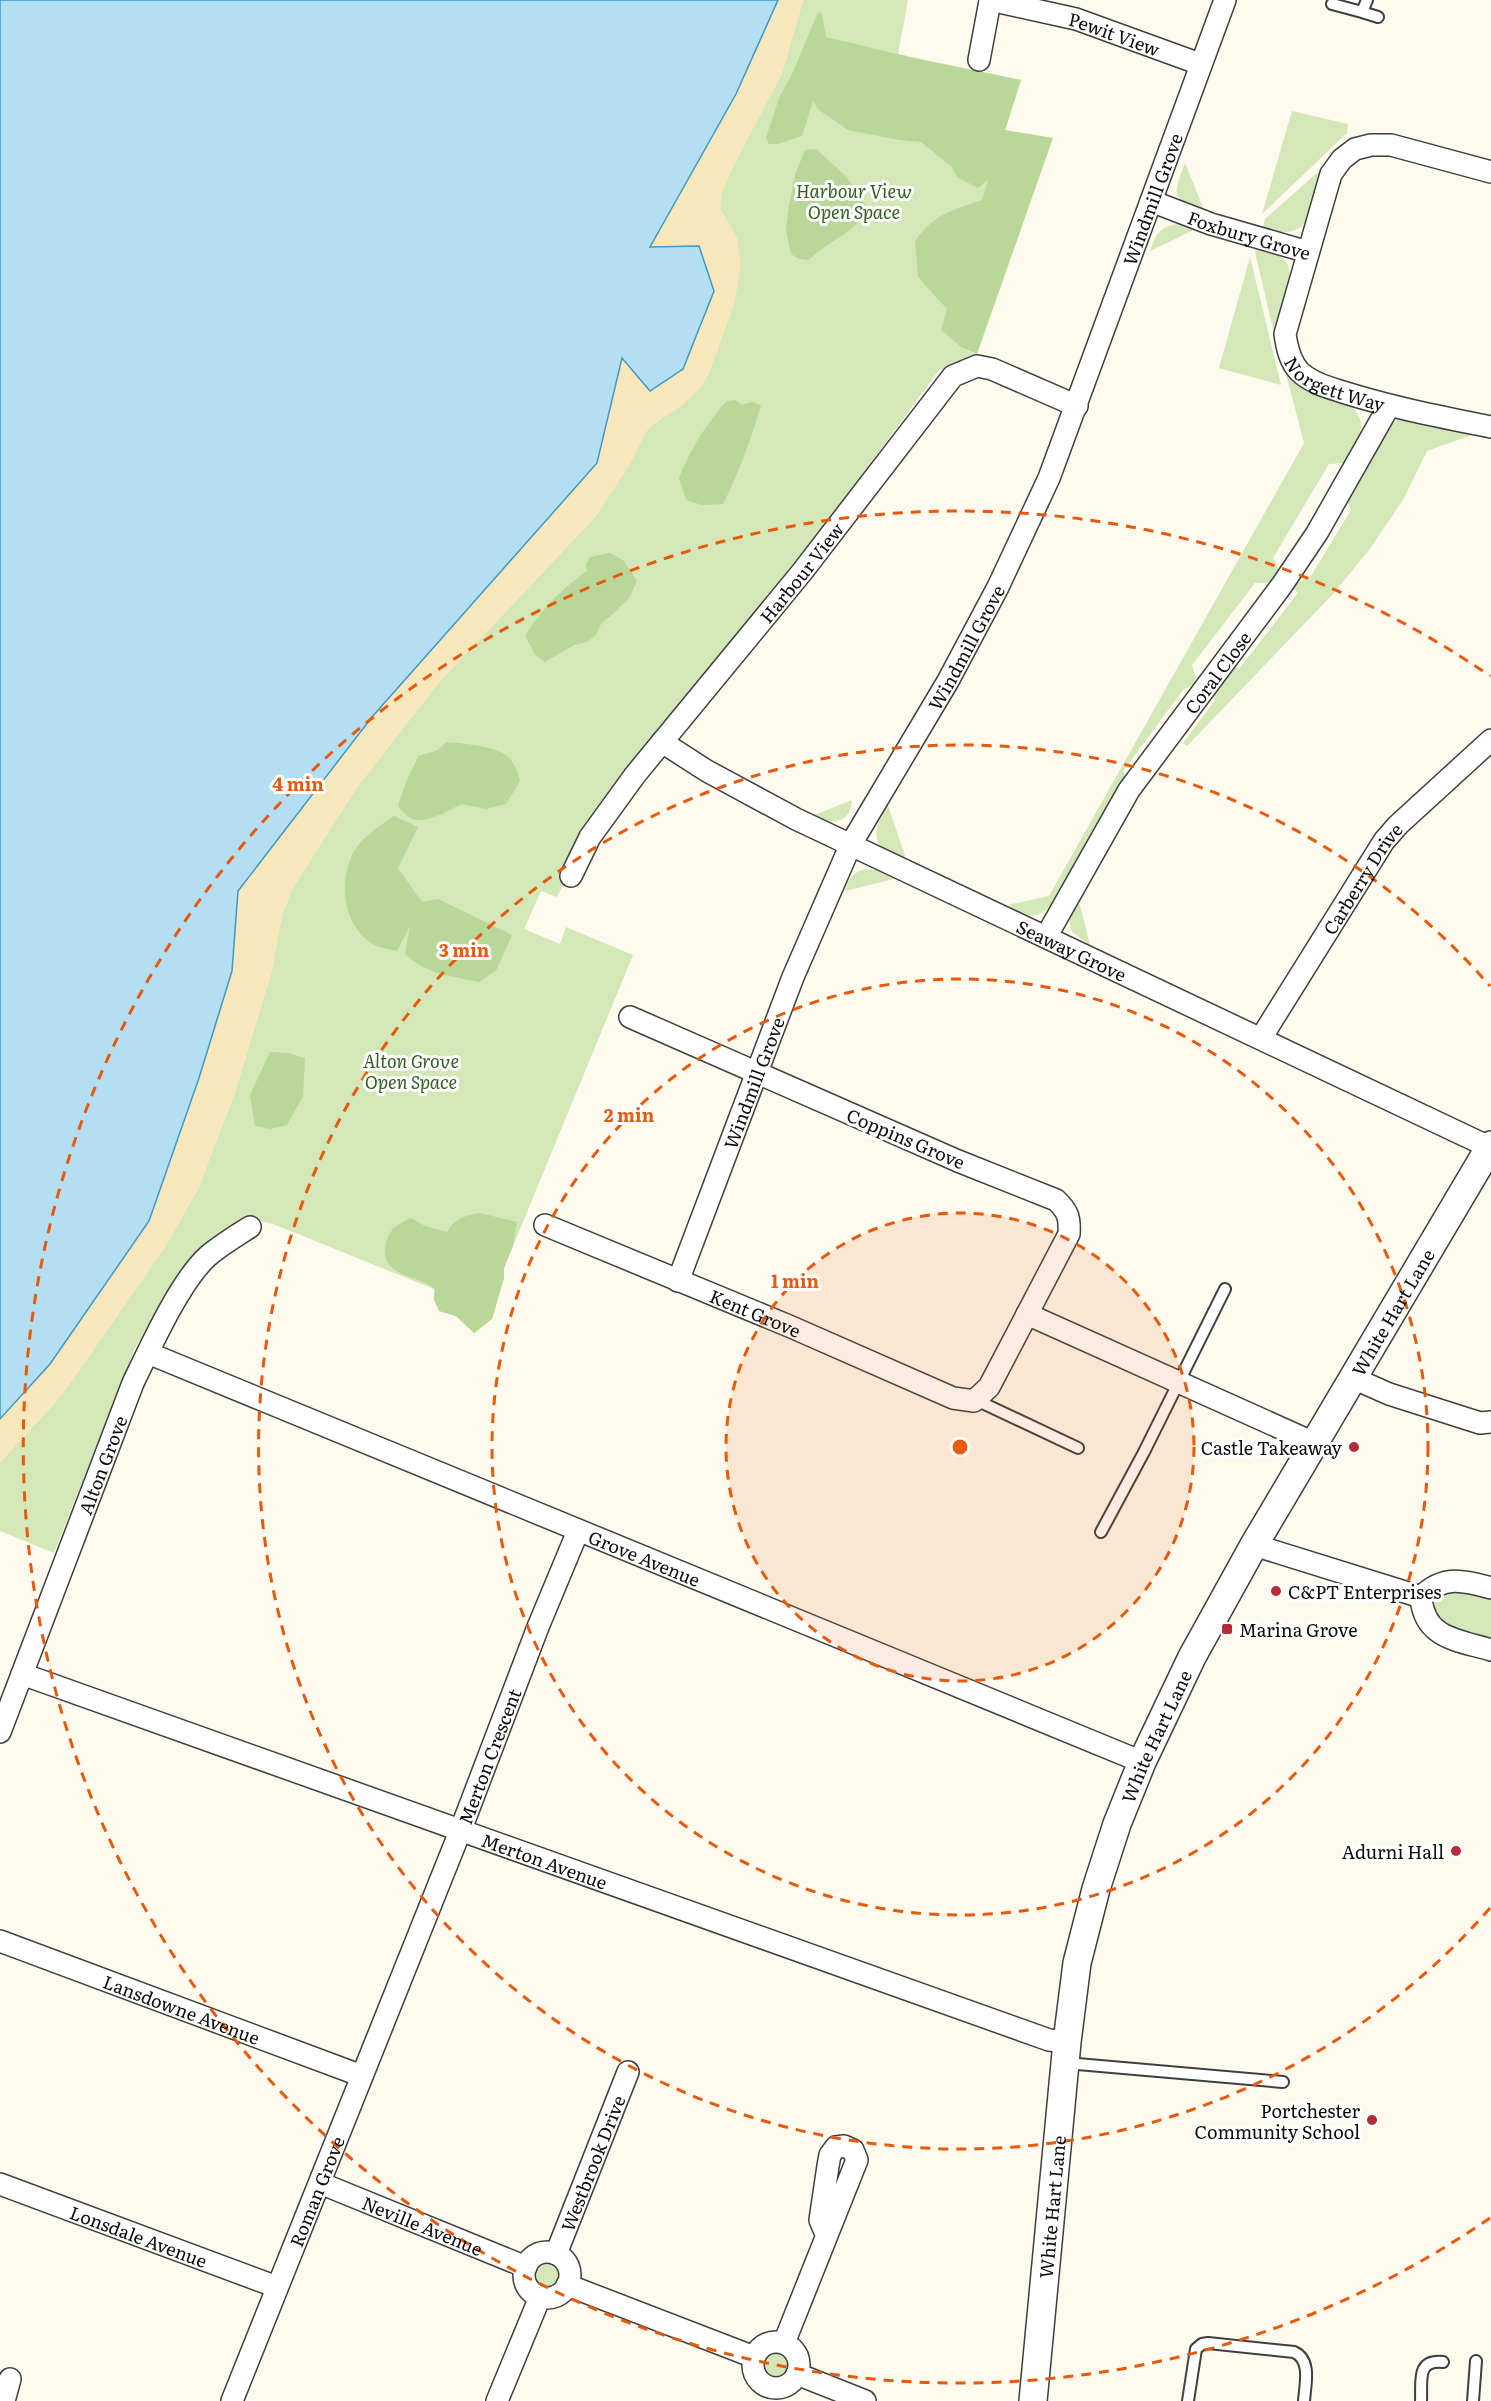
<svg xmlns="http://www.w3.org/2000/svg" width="1491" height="2401" viewBox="0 0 1491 2401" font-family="Literata,serif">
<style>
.green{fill:#d3e7b8}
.forest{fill:#b8d798}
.sand{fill:#f8e7bb}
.water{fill:#b4dff3;stroke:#3e98c7;stroke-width:1.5}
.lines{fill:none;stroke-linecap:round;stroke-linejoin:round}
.service-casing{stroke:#3f3f3f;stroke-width:14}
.minor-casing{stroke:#3f3f3f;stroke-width:24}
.tertiary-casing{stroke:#3f3f3f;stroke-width:30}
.service{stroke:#fff;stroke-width:10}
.minor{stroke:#fff;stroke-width:21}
.tertiary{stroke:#fff;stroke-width:27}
.ring{fill:none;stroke:#e8590c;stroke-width:3;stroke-dasharray:10 8}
.poi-dot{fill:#b62b39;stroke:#fff;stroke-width:2}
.labels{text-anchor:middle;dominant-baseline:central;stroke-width:6;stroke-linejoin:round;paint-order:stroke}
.street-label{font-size:18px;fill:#0c0c0c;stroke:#fff}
.park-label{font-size:18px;font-style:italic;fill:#316120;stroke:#fff}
.poi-label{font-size:18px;fill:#0c0c0c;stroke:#fff;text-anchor:end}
.centre{fill:#e8590c;stroke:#fff;stroke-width:3}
.ring-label{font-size:18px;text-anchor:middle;font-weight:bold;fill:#e8590c;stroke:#fff;stroke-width:6;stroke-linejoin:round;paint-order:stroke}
</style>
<rect width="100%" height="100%" fill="#fefaed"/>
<!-- green -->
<path class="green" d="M803 0H908L898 54 1021 80 941 330 962 348 1068 395 972 366 939 370 568 875 557 897 541 891 524 929 560 944 566 927 633 955 504 1268V1278L492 1319 474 1333 456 1316 439 1311 434 1299V1289L273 1224 249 1218 186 1266 135 1348 54 1553 0 1531V1462L54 1404 73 1379 165 1247 198 1189 234 1095 272 970 282 915 292 889 357 787 440 681 595 517 629 465 646 431 656 422 682 405 699 389 709 373 735 300 737 238 720 209 721 194 734 164 782 73Z
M1292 111 1348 124 1347 133 1262 214Z
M1185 163 1205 212C1171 199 1172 196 1185 163Z
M1317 173 1322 175C1310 214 1311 241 1262 230L1265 219Z
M1179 224 1196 229 1150 251C1156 234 1160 226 1179 224Z
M1256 246C1266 249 1279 253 1286 262 1297 277 1281 324 1276 342L1255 252Z
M1250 257 1281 385 1219 368Z
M1283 363 1348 403C1372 424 1358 440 1346 463L1329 464 1273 558 1280 574 1272 583H1255L1192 665 1197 683 1183 690 1124 770V783L1056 900C1039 920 1030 919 1008 905L1049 896 1304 443Z
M1407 412 1486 430 1427 451 1403 500 1369 550 1333 594 1187 746 1183 743 1215 700 1213 692 1233 665 1239 669 1298 593 1291 586 1311 576 1351 510 1347 500 1377 444 1392 424Z
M852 800C851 825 829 825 812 816Z
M888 805 905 856 902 860C869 846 872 832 888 805Z
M865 869 876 870 894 879 845 891C848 878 853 873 865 869Z
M1078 898 1090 945 1072 932C1067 918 1070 911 1078 898Z
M1444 1588 1491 1596V1642L1446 1628 1435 1620 1431 1597Z
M533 2275a14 14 0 1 1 28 0a14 14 0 1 1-28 0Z
M761 2365a14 14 0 1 1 28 0a14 14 0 1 1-28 0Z"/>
<!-- forest -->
<path class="forest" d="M818 12 822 14 826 37 922 60 1021 80 1005 130 1053 138 977 354 962 348 941 330 947 309 918 277 915 241C936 213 950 211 982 200L988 180 978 188 957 177 952 167 921 142 900 140 848 130 819 110 813 101 802 136 778 144H769L766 138 779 98 793 72Z
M816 149 846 176 868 209C851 237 829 239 809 260L799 259 791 254 786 230 789 205 795 175 805 150Z
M735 400 742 405 752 402 761 405C751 440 739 472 723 504L702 505 686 500 679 478C690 450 704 428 723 405L727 401Z
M610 553 623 560 637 581 629 598 611 616 602 622 596 635 587 642 574 645 545 662 536 656 525 636C543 608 559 591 587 571L586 564 590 557Z
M446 742C461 743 495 746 507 756 514 761 518 773 520 781L506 804 486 809 461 804C451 810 429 821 418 820 409 820 403 812 398 806 403 788 410 772 419 756L438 750Z
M394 816 418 827 398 868 422 902 438 899 512 935 497 969 480 982C450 976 428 975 405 954L410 926 397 951C390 949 381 948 374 945 343 926 338 884 353 853 361 837 380 826 394 816Z
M270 1052 288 1053 305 1058 303 1096 287 1125 270 1129 255 1126 250 1095Z
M480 1213 517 1222 513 1246 504 1268V1278L492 1319 474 1333 456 1316 439 1311 434 1299 435 1289C418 1274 378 1278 386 1243 390 1228 398 1224 411 1218L425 1226 447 1232C454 1219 466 1215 480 1213Z"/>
<!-- sand -->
<path class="sand" d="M730 0H803L782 73 734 164 721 194 720 209 737 238 740 257V271L735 300 709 373 699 389 682 405 656 422 646 431 629 465 595 517 440 681 357 787 292 889 282 915 272 970 234 1095 198 1189 165 1247 73 1379 54 1404 0 1462V1346L189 934 636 251Z"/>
<!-- water -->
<path class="water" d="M0 0H778L736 94 650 247 699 246 714 291 683 369 650 391 622 358 597 463 372 717 238 891 232 971 199 1078 149 1221 50 1364 0 1419Z"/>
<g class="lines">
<defs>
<path id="service" d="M1332 4 1362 12 1367 0
M1362 12 1378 17
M976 1400 1078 1448
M1101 1532 1144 1452 1225 1289
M1066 2063 1283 2082
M1188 2401 1196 2349 1202 2344 1208 2343 1294 2352C1312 2360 1305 2385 1304 2401
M1421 2401C1422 2381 1416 2359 1443 2362
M1473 2401 1476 2361"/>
<g id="minor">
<path id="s1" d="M990 0 1076 19 1200 64"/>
<path d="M979 60 990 1"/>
<path id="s2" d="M1491 172 1391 145H1371L1355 149 1342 159 1331 174 1285 334C1287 348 1290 362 1300 372 1313 384 1331 388 1346 393 1394 408 1442 417 1491 427"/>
<path id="s3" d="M1151 201 1211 224 1308 252"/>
<path id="s4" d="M662 742 707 771 796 819 1489 1147"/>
<path id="s5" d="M571 876 590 837 635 775 802 572 953 376 977 366 992 369 1077 406"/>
<path id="s6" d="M1046 937 1129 790 1282 585 1317 533 1389 406"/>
<path id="s7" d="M1261 1038 1384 841 1398 825 1491 740"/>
<path id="s8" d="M545 1225 789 1326 953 1398 974 1401 989 1387 1069 1234C1070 1218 1068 1211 1056 1200L958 1161 630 1017"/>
<path id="s9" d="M678 1281 793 977 851 844 948 681 998 587 1049 478 1225 0"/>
<path d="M1027 1314 1314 1443"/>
<path id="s10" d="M148 1353 1142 1762"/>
<path d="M1353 1378 1389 1394 1480 1423 1491 1422"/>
<path d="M1254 1545 1421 1597"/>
<path d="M1491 1588C1463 1580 1443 1575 1421 1597 1424 1639 1458 1640 1491 1650"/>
<path id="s11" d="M22 1674 1049 2040 1067 2042"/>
<path id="s12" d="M0 1732 133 1383C150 1348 180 1281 208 1256 221 1245 236 1236 250 1227"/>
<path id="s13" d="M0 1941 362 2076"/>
<path id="s14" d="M320 2183 526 2267"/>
<path id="s15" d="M0 2184 277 2287"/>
<circle cx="547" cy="2275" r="23"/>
<path id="s16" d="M556 2254 628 2072"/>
<path d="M567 2285 754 2357"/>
<circle cx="776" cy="2365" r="23"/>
<path d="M784 2343 857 2160 853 2150 844 2146 836 2147 830 2155 828 2166 820 2220 826 2234"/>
<path d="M797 2374 865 2401"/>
<path d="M4 2401 10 2379"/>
<path id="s17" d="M232 2401 461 1829 538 1627 578 1531"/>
<path d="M497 2401 540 2297"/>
</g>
<g id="tertiary">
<path id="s18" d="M1033 2401 1067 2042 1077 1963 1096 1889 1117 1824 1142 1762 1192 1657 1254 1545 1491 1145"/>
</g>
</defs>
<!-- service casing -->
<use href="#service" class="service-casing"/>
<!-- minor casing -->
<use href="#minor" class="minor-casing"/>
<!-- tertiary casing -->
<use href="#tertiary" class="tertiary-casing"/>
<!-- service -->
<use href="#service" class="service"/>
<!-- minor -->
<use href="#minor" class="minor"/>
<!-- tertiary -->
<use href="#tertiary" class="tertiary"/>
</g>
<!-- distance rings -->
<circle cx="960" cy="1447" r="234" fill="#e8590c" fill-opacity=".12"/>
<g class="ring">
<circle cx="960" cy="1447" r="234"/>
<circle cx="960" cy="1447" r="468"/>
<path d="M1490 1908A702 702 0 1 1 1490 986"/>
<path d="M1490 2218A936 936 0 1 1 1490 676"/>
</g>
<!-- markers -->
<g class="poi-dot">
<circle cx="1354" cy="1447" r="6"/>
<circle cx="1276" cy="1591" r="6"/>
<rect x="1221" y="1623" width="12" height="12" rx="3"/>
<circle cx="1456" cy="1851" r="6"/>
<circle cx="1372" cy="2120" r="6"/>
</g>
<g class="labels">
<!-- street labels -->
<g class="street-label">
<text stroke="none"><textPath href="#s1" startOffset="129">Pewit View</textPath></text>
<text stroke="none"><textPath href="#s9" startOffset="1184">Windmill Grove</textPath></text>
<text stroke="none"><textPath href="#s3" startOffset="104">Foxbury Grove</textPath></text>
<text stroke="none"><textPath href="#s2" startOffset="420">Norgett Way</textPath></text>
<text stroke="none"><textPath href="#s5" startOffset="382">Harbour View</textPath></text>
<text stroke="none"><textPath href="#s9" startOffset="698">Windmill Grove</textPath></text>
<text stroke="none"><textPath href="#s6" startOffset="316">Coral Close</textPath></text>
<text stroke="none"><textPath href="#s7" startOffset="189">Carberry Drive</textPath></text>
<text stroke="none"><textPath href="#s4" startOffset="460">Seaway Grove</textPath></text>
<text stroke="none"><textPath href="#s9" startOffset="212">Windmill Grove</textPath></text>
<text transform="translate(906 1138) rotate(23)">Coppins Grove</text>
<text stroke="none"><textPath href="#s18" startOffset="1167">White Hart Lane</textPath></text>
<text stroke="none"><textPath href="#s8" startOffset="228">Kent Grove</textPath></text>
<text stroke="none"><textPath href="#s12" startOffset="286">Alton Grove</textPath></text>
<text stroke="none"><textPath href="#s10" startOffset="537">Grove Avenue</textPath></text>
<text stroke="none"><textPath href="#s18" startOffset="681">White Hart Lane</textPath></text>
<text stroke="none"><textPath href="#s17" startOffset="694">Merton Crescent</textPath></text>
<text stroke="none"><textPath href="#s11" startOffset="555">Merton Avenue</textPath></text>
<text stroke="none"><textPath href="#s13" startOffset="194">Lansdowne Avenue</textPath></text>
<text stroke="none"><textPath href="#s16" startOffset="98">Westbrook Drive</textPath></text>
<text stroke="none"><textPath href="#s17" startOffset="226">Roman Grove</textPath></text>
<text stroke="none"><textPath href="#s18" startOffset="195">White Hart Lane</textPath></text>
<text stroke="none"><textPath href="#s14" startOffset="111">Neville Avenue</textPath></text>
<text stroke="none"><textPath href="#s15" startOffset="148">Lonsdale Avenue</textPath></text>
</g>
<!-- park labels -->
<g class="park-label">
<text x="854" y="190">Harbour View<tspan x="854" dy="21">Open Space</tspan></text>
<text x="411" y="1060">Alton Grove<tspan x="411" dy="21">Open Space</tspan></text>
</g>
<!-- poi labels -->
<g class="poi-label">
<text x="1342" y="1447">Castle Takeaway</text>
<text x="1288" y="1591" text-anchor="start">C&amp;PT Enterprises</text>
<text x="1239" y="1629" text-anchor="start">Marina Grove</text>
<text x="1444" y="1851">Adurni Hall</text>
<text x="1360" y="2110">Portchester<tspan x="1360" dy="21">Community School</tspan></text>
</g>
</g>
<circle cx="960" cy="1447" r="9" class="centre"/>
<g class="ring-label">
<text x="298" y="791">4 min</text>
<text x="464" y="957">3 min</text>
<text x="629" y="1122">2 min</text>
<text x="795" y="1288">1 min</text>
</g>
</svg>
